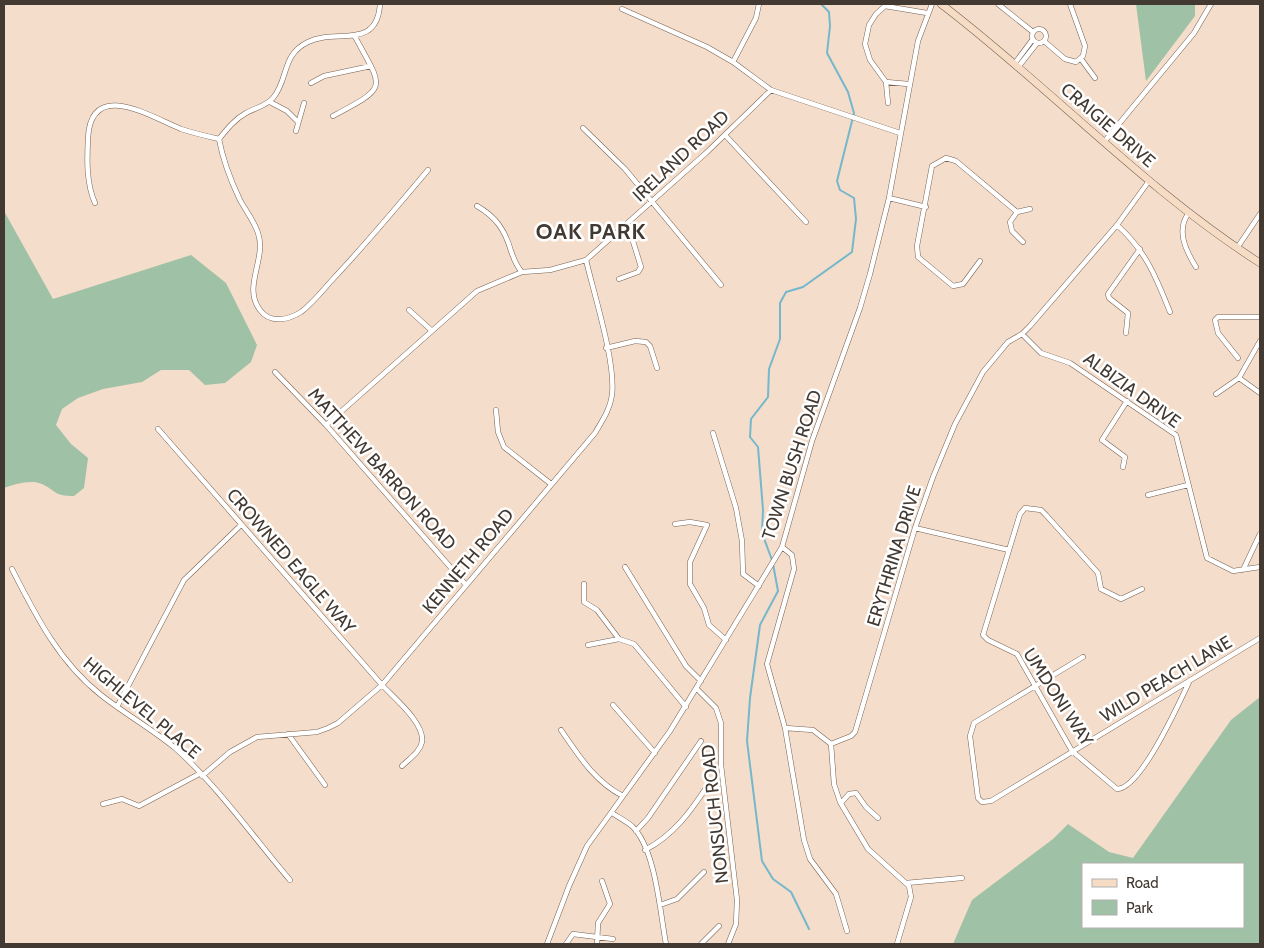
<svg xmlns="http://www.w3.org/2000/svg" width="1264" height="948" viewBox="0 0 1264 948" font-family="Cabin,sans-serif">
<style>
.green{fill:#9fc1a6;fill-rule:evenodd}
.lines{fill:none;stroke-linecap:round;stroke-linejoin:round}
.stream{stroke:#75b7cb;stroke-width:2}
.street-casing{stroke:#756152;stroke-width:5.5}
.secondary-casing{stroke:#756152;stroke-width:8}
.street{stroke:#fff;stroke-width:4.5}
.secondary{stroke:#f6dcc4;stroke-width:7}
.labels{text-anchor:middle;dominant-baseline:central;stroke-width:5;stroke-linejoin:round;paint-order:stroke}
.street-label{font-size:18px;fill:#423932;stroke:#fff}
.district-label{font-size:22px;font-weight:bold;letter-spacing:1px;fill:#423932;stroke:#fff}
</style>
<rect width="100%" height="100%" fill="#f4ddcb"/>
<!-- green -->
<path class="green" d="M1136 4H1195V16L1146 81Z
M4 211 53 299 191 255 226 283 257 345 251 362 225 383 205 385 189 370H161L142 382 103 389 78 398 62 409 56 425 71 444 88 458 84 488 74 496C54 496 58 492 42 484 32 479 14 484 4 488Z
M1260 697V944H953L972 900 1053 839 1068 824 1109 852 1133 858 1231 720ZM1083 864H1243V927H1083Z"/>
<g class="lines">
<!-- stream -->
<path class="stream" d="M772 560 762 533 763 510 758 447 750 437 751 419 768 397 769 369 780 339V303L786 292 803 287 852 252 856 219 854 198 840 190 837 181 854 113 848 92 827 53 830 26 829 12 821 4
M773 564 778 591 760 625 750 698 747 741 762 861 773 879 791 892 809 929"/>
<defs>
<path id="street" d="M998 4 1033 32
M622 9 707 47 733 62 771 90
M1032 36a7 7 0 1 1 14 0a7 7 0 1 1-14 0Z
M1044 41 1065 59 1076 62 1083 56 1085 46 1070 4
M1081 59 1095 78
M733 62 756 18 759 4
M1015 63 1033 39
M1019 66 1037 43
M886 82 908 84
M311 83 324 76 371 66
M270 102 287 111 298 122
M888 103 886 82 870 60 865 44 869 25 876 14 885 6 927 13
M333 116C389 86 384 90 354 35
M583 128 625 169 721 285
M296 131 304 103
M725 135 806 222
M219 139C227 129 235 119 246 113 255 108 266 106 273 98 289 79 281 55 308 42 336 28 377 51 380 4
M1104 142 1194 33 1211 4
M889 198 926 207
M95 203C86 183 87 159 88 138 91 78 151 117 181 129 193 133 206 136 219 139 223 161 230 179 240 200 246 211 254 221 258 233 267 259 242 287 260 310 270 324 288 320 301 312 313 303 323 290 333 279 366 244 397 207 428 170
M477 206C496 217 505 230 511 251 514 259 516 266 522 272
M1188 214C1176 231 1186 251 1196 267
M1117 225C1146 251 1156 277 1170 312
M1023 242 1012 231 1010 222 1017 212 1030 209
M1237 248 1260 214
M980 261 963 284 953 286 918 257 917 246 932 166 946 158 956 161 1017 212
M619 279 638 272 641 267 628 225
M409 310 431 330
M1126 333 1128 313 1109 298 1108 294 1140 249
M1022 334 1041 353 1070 363 1176 435 1207 558 1233 571 1260 567
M606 348 635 341 646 342 650 346 657 368
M1238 358 1218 333 1215 320 1218 317H1260
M275 372 326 425 466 585
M1239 378 1260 393
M1216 394 1239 378 1260 341
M496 410 498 432 504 447 551 484
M326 425 477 291 522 272 550 270 586 260 706 153 771 90 900 133
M158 429 382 685C394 698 425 723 422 742 420 752 409 759 402 766
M713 433 736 508 742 541 743 574 759 586
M1123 467 1125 457 1102 440 1127 401
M1148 495 1188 485
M675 524 690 522 707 525 690 562V584L704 608 709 625 726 640
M915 528 1009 550
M782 547 792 555 794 569 767 664 785 728 804 840 810 859 836 894 847 931
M625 567 686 666 701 681
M12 569C36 616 59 662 101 695 125 714 152 729 175 748 216 784 254 838 290 880
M1243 570 1260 534
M584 584V602L597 610 619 639
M1142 589 1121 599 1101 589 1098 573 1046 515 1041 510 1025 508 1020 514 983 635 988 640 1017 654 1072 751 1117 789C1141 789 1180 701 1190 680
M588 645 619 639 634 644 686 707
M1083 657 974 723 970 736 978 798 982 802 991 801 1260 638
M697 689 716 708 721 723V765L737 900 736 924 728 944
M613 705 655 753
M117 707 184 580 241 525
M785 728 813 730 831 744 851 736 855 732 915 528 933 477 955 424 983 372 1008 342 1022 334 1030 326 1117 225 1149 181
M561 730C579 756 595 782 623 796
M288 734 325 785
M831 744 834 784 840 802 868 849 909 886 911 897 897 944
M202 776 230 752 257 737 317 732 328 728 338 723 382 685 595 433C602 421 610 410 612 395 616 363 594 294 586 260
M841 803 849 794 856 793 866 807 878 818
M103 804 122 799 139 806 199 774
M612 813C618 817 626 821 632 826 656 849 660 913 666 944
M636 831 648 818 701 741
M645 850C674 835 691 811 708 785
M906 883 962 878
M660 905 677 899 704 872
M547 944 569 886 587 846 670 731 782 547 812 441 860 308 870 274 889 198 918 41 932 4
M566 944 573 934 613 939
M597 944 598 923 610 904 602 881
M701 944 719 926"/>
<path id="secondary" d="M941 4C1050 87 1144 189 1260 263"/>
</defs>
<!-- street casing -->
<use href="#street" class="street-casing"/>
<!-- secondary casing -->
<use href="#secondary" class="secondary-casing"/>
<!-- street -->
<use href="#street" class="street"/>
<!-- secondary -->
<use href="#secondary" class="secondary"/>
</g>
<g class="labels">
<!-- street labels -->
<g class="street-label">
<text transform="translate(1108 125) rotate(41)">CRAIGIE DRIVE</text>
<text transform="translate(681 156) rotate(-43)">IRELAND ROAD</text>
<text transform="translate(1132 390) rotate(36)">ALBIZIA DRIVE</text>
<text transform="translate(792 465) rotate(-72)">TOWN BUSH ROAD</text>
<text transform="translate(382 469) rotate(48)">MATTHEW BARRON ROAD</text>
<text transform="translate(894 556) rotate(-73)">ERYTHRINA DRIVE</text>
<text transform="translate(291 561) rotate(49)">CROWNED EAGLE WAY</text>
<text transform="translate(468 561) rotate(-50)">KENNETH ROAD</text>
<text transform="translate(1166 679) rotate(-31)">WILD PEACH LANE</text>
<text transform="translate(1058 697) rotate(57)">UMDONI WAY</text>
<text transform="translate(142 708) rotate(40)">HIGHLEVEL PLACE</text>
<text transform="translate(715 814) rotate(-96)">NONSUCH ROAD</text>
</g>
<!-- district labels -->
<g class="district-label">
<text x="591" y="231">OAK PARK</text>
</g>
</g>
<!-- border -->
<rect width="1264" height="948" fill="none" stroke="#423932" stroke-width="10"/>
<!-- legend -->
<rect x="1082" y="863" width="162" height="65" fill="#ffffff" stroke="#b3b0ad"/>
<rect x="1092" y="879" width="25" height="8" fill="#f6dcc4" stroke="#b3b0ad"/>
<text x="1126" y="888" font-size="15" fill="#423932">Road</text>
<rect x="1092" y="900" width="25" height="15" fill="#9fc1a6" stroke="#b3b0ad"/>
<text x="1126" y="913" font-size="15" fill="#423932">Park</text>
</svg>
